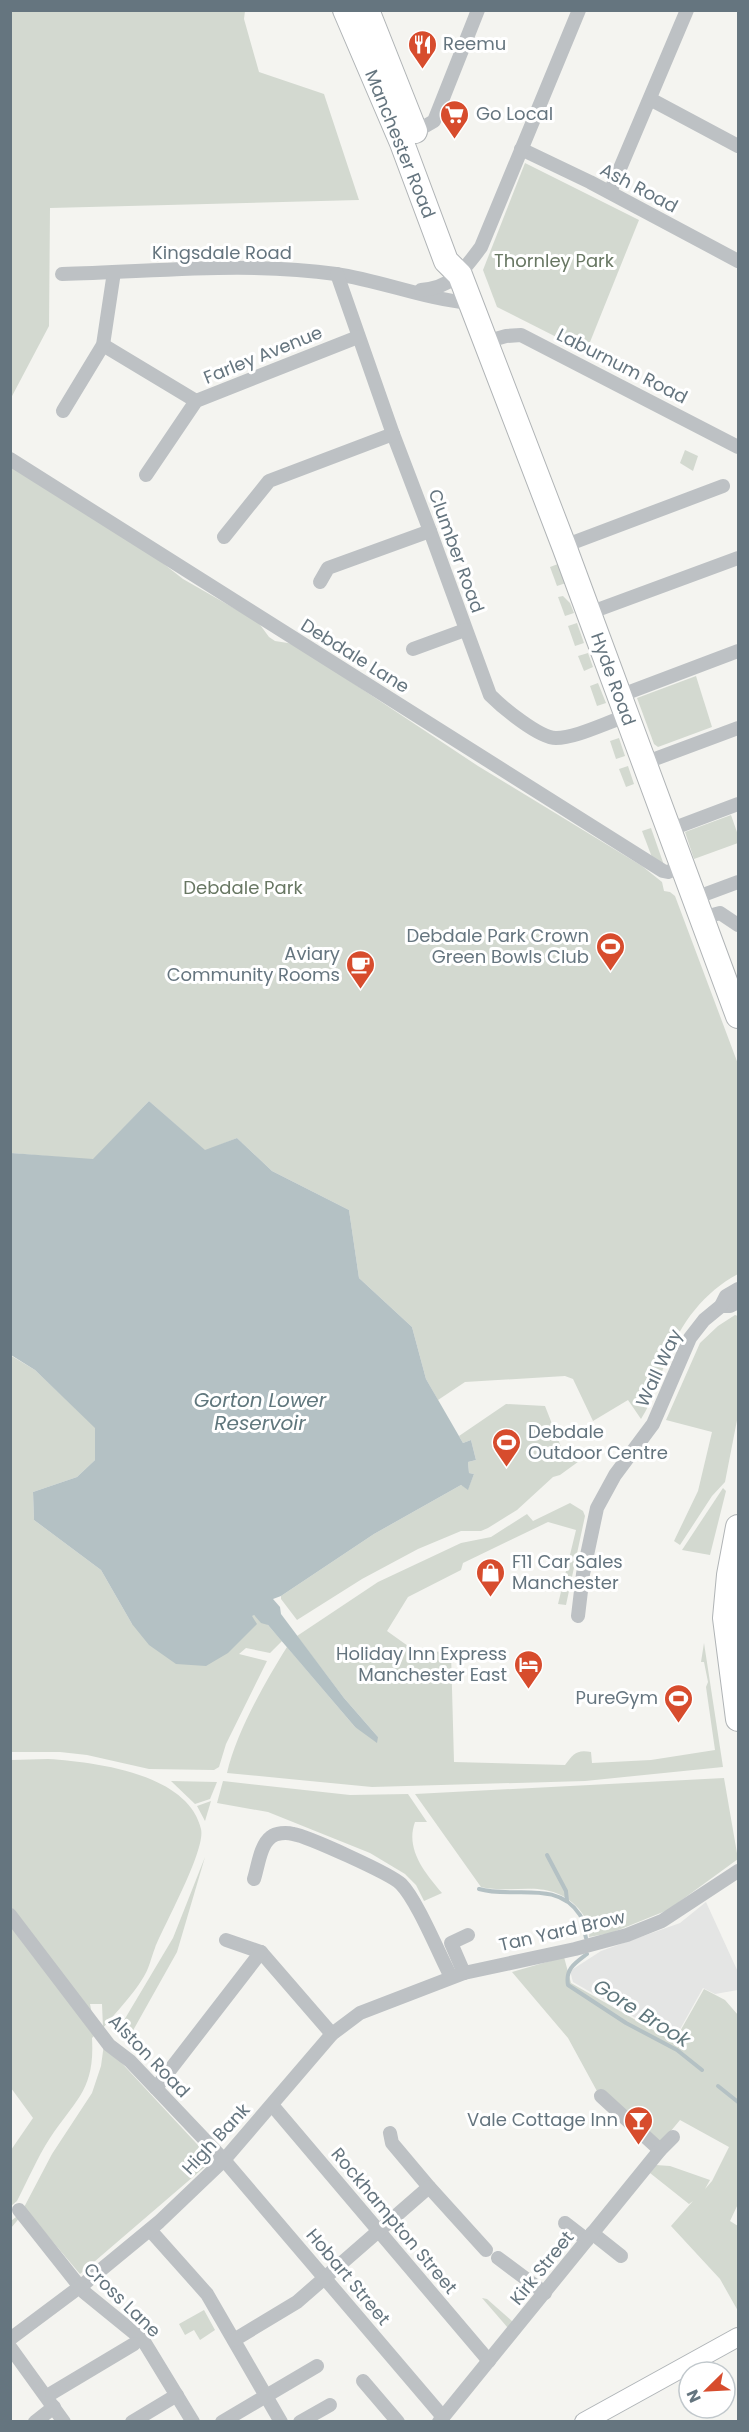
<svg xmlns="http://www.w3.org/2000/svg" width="749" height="2432" viewBox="0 0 749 2432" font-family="Poppins,sans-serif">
<rect width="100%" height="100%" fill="#f4f4f0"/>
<path fill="#e4e5e4" d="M706 1902 738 1972V1990L715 1994 703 1988 674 2040 573 1982 570 1971 601 1951 680 1923Z"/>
<g fill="#d3d9d0">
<path d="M11 10 245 11 244 19 259 72 324 94 359 200 50 208 49 326 11 398Z"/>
<path d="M525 163 639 220 586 352 497 307 483 270Z"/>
<path d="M685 450 698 456 693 471 680 463Z"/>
<path d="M11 463 141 546 183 579 258 622 269 637 275 641 294 644 478 766 642 866 662 882 664 891 670 892 675 896 738 1064V1274C704 1292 681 1323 667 1358 659 1379 653 1400 641 1419L628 1400 593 1421 573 1379 565 1376 465 1382 438 1400 426 1379 412 1327 359 1278 349 1210 272 1171 237 1138 205 1151 149 1101 93 1160 11 1153Z"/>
<path d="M558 564 566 583 557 586 550 567Z"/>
<path d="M563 596 570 603 574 613 565 616 558 597Z"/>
<path d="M577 623 584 643 575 646 568 626Z"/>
<path d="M588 653 593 667 584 671 578 656Z"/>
<path d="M696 676 712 727 658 747 654 744 637 698Z"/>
<path d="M598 683 606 703 597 706 590 686Z"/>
<path d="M619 738 625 756 616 759 610 741Z"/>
<path d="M628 766 634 784 626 787 619 769Z"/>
<path d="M731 815 738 835V843L694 859 685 832Z"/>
<path d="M651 828 665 868 653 860 642 831Z"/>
<path d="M735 1315 738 1316V1415L725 1482 712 1496 680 1545 674 1541 698 1491 712 1432 666 1420 700 1343 718 1326Z"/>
<path d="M10 1355 35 1370 95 1427V1460L77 1477 33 1492 34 1520 101 1570 132 1624 254 1615 267 1624 282 1641 270 1653 246 1648 239 1654 267 1661 226 1744 219 1767 214 1770 149 1769 87 1755 60 1752H11Z"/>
<path d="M506 1404 545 1406 563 1452 576 1447 582 1459 560 1475 553 1477 517 1510 488 1528 481 1531H461L418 1549 362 1579 297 1620 281 1599V1596L374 1534 461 1485 468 1489 474 1474 469 1473 468 1462 476 1460 471 1440 463 1443 459 1436Z"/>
<path d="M723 1488 726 1491 710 1555 682 1550Z"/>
<path d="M570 1503 583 1511 585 1516 566 1605 558 1604 576 1530 548 1522 463 1563 461 1570 408 1597 387 1631 415 1651 451 1652 454 1762 565 1765C573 1754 577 1749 591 1752L592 1763 651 1760 715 1750 706 1687 708 1682 704 1662H701L704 1643 723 1767 585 1781 372 1787 227 1773C236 1733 265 1682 287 1647L355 1727 378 1737 344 1698 297 1636 378 1582 461 1543 491 1537 527 1514 533 1521Z"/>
<path d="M48 1759C94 1762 188 1773 201 1829 206 1850 164 1925 155 1948 151 1958 149 1969 143 1978 132 1996 116 2012 103 2028L102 2004H90L93 2019 11 1909V1760Z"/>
<path d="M724 1778 738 1859 668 1910 611 1933 589 1937C591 1926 585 1916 578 1908 548 1877 516 1895 481 1887L415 1794Z"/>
<path d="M171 1781 217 1782 210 1799 195 1804Z"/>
<path d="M223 1781 350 1795 408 1794 427 1822H415C405 1849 425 1873 442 1893L424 1901 416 1885 405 1874 370 1853 268 1812 217 1803Z"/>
<path d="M211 1801 205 1821 197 1806Z"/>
<path d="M205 1857 177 1952 126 2043 122 2031 123 2022 173 1938Z"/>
<path d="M10 1921 94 2036 92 2038C95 2090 76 2099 50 2138 37 2158 28 2180 17 2201L11 2206V2150L33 2118 11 2088Z"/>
<path d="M564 1957 571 1983 674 2042 704 1989 725 2000 738 2015V2204L730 2221 738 2226V2311L720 2279 671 2226 693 2201 689 2204 650 2173 656 2165 670 2166 710 2180 705 2189 712 2181 729 2147 680 2120 660 2144 598 2093 568 2038 512 1972Z"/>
<path d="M104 2044 209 2157 208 2164 80 2274 26 2210 11 2228V2221L21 2213 52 2154 92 2093 101 2066Z"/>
<path d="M482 2298 487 2299 513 2322 508 2328Z"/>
<path d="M204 2310 215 2330 200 2340 194 2330 185 2335 179 2324Z"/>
</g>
<path fill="#b4c1c4" d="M149 1101 205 1150 237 1138 272 1171 349 1210 359 1278 412 1327 426 1379 463 1443 471 1440 476 1460 468 1462 469 1473 474 1474 468 1490 461 1485 374 1534 281 1596 273 1599 280 1607 281 1614 344 1698 378 1737 377 1743 355 1727 268 1625 261 1623 254 1615 252 1616 257 1624 228 1653 206 1666 176 1664 149 1645 132 1624 101 1570 34 1520 33 1492 77 1477 95 1460V1428L35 1370 11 1355V1153L93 1159Z"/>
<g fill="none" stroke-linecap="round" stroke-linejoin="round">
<g stroke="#b4c1c4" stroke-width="4">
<path d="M547 1855 566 1891 567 1901"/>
<path d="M479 1889C512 1899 557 1879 580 1915 584 1920 584 1931 586 1938"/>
<path d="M587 1954C575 1963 565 1969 568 1985L626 2023 677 2050 702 2070"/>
<path d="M718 2086 738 2102"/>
</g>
<defs>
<path id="secondary" d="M584 2422 738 2337"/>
<g id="highway">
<path d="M345 10 402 143 446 261 460 275 564 546 738 1016"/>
<path d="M367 10 415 131"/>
<path d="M738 1527 729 1575 725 1618 738 1719"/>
</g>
</defs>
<use href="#secondary" stroke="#b0b5b8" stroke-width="20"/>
<use href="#highway" stroke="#b0b4b6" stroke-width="26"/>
<g stroke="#bdc1c4" stroke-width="14">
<path d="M650 99 738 146"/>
<path d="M415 132 434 121 478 10"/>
<path d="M521 149 590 182 738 261"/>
<path d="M610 192 687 10"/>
<path d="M62 274C152 272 247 261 336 274 382 281 425 299 470 303"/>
<path d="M337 274 393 434 430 531 490 695C502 707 539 738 556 738 576 738 607 722 627 716"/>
<path d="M421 290C453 287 463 271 481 247L579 10"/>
<path d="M485 342 506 336 521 335 738 447"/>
<path d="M103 345 196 401"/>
<path d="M63 411 103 345 114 272"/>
<path d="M10 459 663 871 668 872 683 866"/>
<path d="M146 475 196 401 358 337"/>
<path d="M224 537 269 481 393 434"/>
<path d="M564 546 723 486"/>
<path d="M320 582 328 568 430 531"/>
<path d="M589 613 738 558"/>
<path d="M413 649 465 630"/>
<path d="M619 696 738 651"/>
<path d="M644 763 738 728"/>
<path d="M669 830 738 804"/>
<path d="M695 898 738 882"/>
<path d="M702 918 720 913 738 925"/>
<path d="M721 1306H730L738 1302"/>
<path d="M578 1616 583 1574 597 1508 615 1475 653 1424 690 1338 704 1320 721 1306 726 1296 738 1289"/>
<path d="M254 1879C258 1867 260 1845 271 1837 276 1833 286 1832 293 1834 307 1836 391 1874 401 1884 417 1900 439 1954 451 1977"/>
<path d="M10 1915 109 2045 130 2061 224 2160 443 2417"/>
<path d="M226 1940 261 1952 332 2034"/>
<path d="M464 1973 451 1943 468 1935"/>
<path d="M156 2088 261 1952"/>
<path d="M601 2096 660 2150"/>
<path d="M272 2105 489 2361"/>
<path d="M390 2133 392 2143 429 2187 486 2250"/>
<path d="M19 2210 84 2292 143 2340 193 2422"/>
<path d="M565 2223 587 2240"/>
<path d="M150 2230 207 2294 281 2422"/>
<path d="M592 2233 621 2256"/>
<path d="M498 2258 545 2293"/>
<path d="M10 2339 85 2283 159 2222 224 2160 332 2034 360 2013 464 1973 575 1949 627 1935 662 1921 738 1871"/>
<path d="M234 2340 297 2302 429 2187"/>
<path d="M10 2347 64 2422"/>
<path d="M363 2381 398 2422"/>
<path d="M52 2393 134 2344"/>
<path d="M35 2422 54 2407"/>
<path d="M132 2422 177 2395"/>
<path d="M222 2422 317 2366"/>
<path d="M300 2422 330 2405"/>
<path d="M439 2422 660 2150 673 2137"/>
</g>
<use href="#secondary" stroke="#fff" stroke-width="18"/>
<use href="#highway" stroke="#fff" stroke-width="24"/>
</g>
<defs>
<symbol id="restaurant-pin" viewBox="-11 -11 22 30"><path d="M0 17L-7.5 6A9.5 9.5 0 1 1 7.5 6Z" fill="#d74c2d" stroke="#fff"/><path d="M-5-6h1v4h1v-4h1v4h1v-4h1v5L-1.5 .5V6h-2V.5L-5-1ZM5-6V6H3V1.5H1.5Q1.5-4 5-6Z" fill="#fff"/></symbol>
<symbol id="supermarket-pin" viewBox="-11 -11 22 30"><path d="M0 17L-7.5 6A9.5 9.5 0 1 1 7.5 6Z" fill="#d74c2d" stroke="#fff"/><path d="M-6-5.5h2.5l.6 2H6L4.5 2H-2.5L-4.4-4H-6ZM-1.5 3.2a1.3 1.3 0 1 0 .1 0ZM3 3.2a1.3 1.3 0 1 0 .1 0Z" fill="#fff"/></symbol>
<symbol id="stadium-pin" viewBox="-11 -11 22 30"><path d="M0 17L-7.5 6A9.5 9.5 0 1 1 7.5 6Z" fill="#d74c2d" stroke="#fff"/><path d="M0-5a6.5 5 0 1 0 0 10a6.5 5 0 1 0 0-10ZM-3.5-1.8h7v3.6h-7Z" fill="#fff"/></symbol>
<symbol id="cafe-pin" viewBox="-11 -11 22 30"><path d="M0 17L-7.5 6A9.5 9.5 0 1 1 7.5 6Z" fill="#d74c2d" stroke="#fff"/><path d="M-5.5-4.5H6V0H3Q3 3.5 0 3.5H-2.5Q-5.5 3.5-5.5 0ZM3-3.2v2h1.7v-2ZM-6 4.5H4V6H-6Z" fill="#fff"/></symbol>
<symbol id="shop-pin" viewBox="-11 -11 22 30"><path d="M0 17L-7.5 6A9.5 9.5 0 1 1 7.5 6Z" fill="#d74c2d" stroke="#fff"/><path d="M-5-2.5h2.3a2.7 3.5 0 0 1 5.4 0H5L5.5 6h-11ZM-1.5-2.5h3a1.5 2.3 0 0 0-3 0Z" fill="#fff"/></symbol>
<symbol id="hotel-pin" viewBox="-11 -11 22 30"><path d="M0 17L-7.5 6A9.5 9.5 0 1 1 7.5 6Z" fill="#d74c2d" stroke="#fff"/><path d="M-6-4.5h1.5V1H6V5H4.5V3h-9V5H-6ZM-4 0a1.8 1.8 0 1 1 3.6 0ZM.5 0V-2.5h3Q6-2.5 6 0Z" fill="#fff"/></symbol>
<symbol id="bar-pin" viewBox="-11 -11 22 30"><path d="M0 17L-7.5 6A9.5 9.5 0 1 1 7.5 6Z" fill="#d74c2d" stroke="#fff"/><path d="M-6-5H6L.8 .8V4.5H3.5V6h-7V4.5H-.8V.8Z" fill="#fff"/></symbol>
</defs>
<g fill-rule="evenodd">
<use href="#restaurant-pin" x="406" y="28" width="33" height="45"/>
<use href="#supermarket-pin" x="438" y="98" width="33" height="45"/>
<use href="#stadium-pin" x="594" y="930" width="33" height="45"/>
<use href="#cafe-pin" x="344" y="948" width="33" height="45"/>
<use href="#stadium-pin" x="490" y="1426" width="33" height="45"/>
<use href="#shop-pin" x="474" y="1556" width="33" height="45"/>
<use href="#hotel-pin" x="512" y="1648" width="33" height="45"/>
<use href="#stadium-pin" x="662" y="1682" width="33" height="45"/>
<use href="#bar-pin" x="622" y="2104" width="33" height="45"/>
</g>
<g text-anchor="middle" stroke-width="6" stroke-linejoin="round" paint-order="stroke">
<g font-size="18" fill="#65757f" stroke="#fff" text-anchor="end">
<text x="443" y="50" text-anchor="start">Reemu</text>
<text x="476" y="120" text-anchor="start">Go Local</text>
<text x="589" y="942">Debdale Park Crown<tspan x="589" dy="21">Green Bowls Club</tspan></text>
<text x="340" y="960">Aviary<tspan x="340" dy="21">Community Rooms</tspan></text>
<text x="528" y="1438" text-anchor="start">Debdale<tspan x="528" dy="21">Outdoor Centre</tspan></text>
<text x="512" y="1568" text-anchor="start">F11 Car Sales<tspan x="512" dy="21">Manchester</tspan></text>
<text x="507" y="1660">Holiday Inn Express<tspan x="507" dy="21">Manchester East</tspan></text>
<text x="658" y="1704">PureGym</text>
<text x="618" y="2126">Vale Cottage Inn</text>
</g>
<g font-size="18" fill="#65757f" stroke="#fff">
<text transform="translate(400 144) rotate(68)" y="6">Manchester Road</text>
<text transform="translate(639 188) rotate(28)" y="6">Ash Road</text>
<text x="222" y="259">Kingsdale Road</text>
<text transform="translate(263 355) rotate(-22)" y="6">Farley Avenue</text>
<text transform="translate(622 366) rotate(27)" y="6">Laburnum Road</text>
<text transform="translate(456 551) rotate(70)" y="6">Clumber Road</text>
<text transform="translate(355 656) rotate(32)" y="6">Debdale Lane</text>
<text transform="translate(613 679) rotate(70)" y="6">Hyde Road</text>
<text transform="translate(659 1368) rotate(-65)" y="6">Wall Way</text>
<text transform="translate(562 1931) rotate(-13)" y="6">Tan Yard Brow</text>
<text transform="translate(149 2056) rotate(46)" y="6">Alston Road</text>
<text transform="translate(216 2139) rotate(-47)" y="6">High Bank</text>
<text transform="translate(394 2221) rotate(50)" y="6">Rockhampton Street</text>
<text transform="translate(542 2268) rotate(-51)" y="6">Kirk Street</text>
<text transform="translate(348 2277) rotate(50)" y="6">Hobart Street</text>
<text transform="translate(122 2300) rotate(44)" y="6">Cross Lane</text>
</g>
<g font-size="18" fill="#687763" stroke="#fff">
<text x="554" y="267">Thornley Park</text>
<text x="243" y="894">Debdale Park</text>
</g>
<g font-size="20" font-style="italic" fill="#60777d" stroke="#fff">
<text x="260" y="1407">Gorton Lower<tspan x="260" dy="23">Reservoir</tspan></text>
<text transform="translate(642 2013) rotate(32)" y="7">Gore Brook</text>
</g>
</g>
<rect width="749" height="2432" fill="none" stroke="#65757f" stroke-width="24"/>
<g transform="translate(707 2390) rotate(246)"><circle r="28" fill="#ffffff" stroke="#c1c8cc" stroke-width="1.5"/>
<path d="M0-4.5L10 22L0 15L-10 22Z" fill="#d74c2d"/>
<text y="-9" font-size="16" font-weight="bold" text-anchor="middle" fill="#65757f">N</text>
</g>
</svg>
